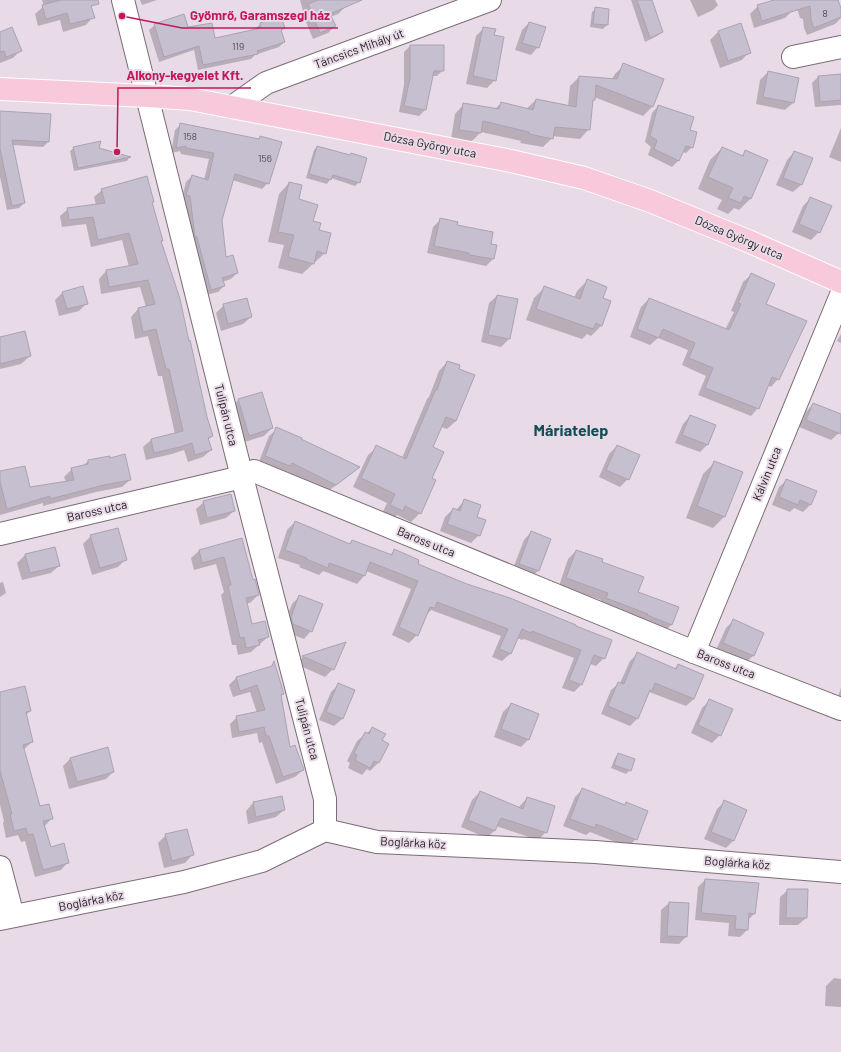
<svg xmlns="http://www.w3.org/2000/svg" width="841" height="1052" viewBox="0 0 841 1052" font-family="Barlow,sans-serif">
<rect width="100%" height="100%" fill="#e8dae6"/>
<g fill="#0003">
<path d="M42 0H89L93 17 86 25 63 32 60 20 38 26 35 14 44 6Z"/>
<path d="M140 0H157L142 5Z"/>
<path d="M300 0H342L345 7 338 14 330 17 335 26 328 33 313 39 302 12 303 11Z"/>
<path d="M631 0H651L662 32 657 36 645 42Z"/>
<path d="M690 0H715L718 5 713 10 698 17Z"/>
<path d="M777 0H789L792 11 785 18 754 28 750 14 758 6Z"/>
<path d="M801 0H837L841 11V18L835 24 807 35 804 28 803 19 800 18 796 5Z"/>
<path d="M595 9 608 10 607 25 603 29 590 27 592 12Z"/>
<path d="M280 17 284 28 280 31 284 42 279 47 255 55 251 59 198 70 194 50 159 62 149 30 155 25 188 28 214 39 255 29 260 24Z"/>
<path d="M529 23 538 47 531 55 515 50 522 30Z"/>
<path d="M740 24 749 52 742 60 720 68 710 40 718 32Z"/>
<path d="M484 28 493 36 495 80 487 88 466 84 476 36Z"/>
<path d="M0 33 21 50 13 58 0 63Z"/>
<path d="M410 46 443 70 437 76H431L425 110 419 116 399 112 404 85V52Z"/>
<path d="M624 65 663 80 652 107 643 116 594 97V100L592 102 589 129 580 139 552 136V138L543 147 520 143 521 141 481 132 471 142 451 139 455 114 464 104 495 109 501 103 526 109 536 100 568 106 570 86 579 77 612 79 615 74Z"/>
<path d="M768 72 793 103 785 110 756 104 760 80Z"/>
<path d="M841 75V105L815 107 812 83 818 77Z"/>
<path d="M658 106 688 131 692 147 686 153 682 152 678 161 672 167 648 155 651 147 645 142 652 113Z"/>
<path d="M0 112 50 115 48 142 43 147 12 145 24 203 19 208 7 210 0 177Z"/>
<path d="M181 124 257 140 260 137 268 183 262 189 232 180 221 219 225 258 237 273 231 279 222 282 224 286 218 292 206 295 189 242 185 202 181 201 186 182 192 176 204 180 209 159 181 154 180 151 171 153 175 130Z"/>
<path d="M841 128V162L829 157Z"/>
<path d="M317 147 359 182 355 186 331 178 327 184 306 178 314 150Z"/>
<path d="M74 148 98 149 129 158 127 161 74 171 70 151Z"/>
<path d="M722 148 741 156 746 152 751 198 739 210 734 208 728 214 717 209 722 200 698 189 710 160Z"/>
<path d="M794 152 801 185 793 192 776 185 787 160Z"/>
<path d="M289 183 298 200 318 230 325 253 302 274 278 268 284 245 268 242 279 194Z"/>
<path d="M102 190 153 202 152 203 162 241 160 242 212 436 208 440 211 450 203 457 188 462 184 450 172 454 146 460 143 447 151 440 175 434 162 376H158L148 336 135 339 131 317 138 309 146 307 140 287 101 294 99 279 106 271 129 267 122 240 91 247 86 224 62 227 60 216 68 209 96 205 94 197Z"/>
<path d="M811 198 819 232 811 240 792 232 803 206Z"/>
<path d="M441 219 489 244 496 246 493 259 486 266 427 253 433 227Z"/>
<path d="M751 275 765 305 778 379 771 387 767 385 758 408 751 416 698 395 706 376 682 365 688 350 658 338 650 345 630 337 641 307 649 299 725 330 734 312 731 311 743 282Z"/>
<path d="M587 281 602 299V325L591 336 587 334 582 339 526 320 534 298 545 287 574 298 577 291Z"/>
<path d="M63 292 86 304 79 311 59 316 55 300Z"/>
<path d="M497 296 517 300 509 339 501 347 481 342 489 303Z"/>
<path d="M224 305 251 317 243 324 221 331 216 313Z"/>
<path d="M841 334V343L837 341Z"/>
<path d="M0 338 30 356 21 364 0 369Z"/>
<path d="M447 362 456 421 447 429 441 427 432 447 431 479 420 513 411 522 397 515 393 519 382 514 387 503 353 487 368 455 377 447 402 458 427 399 429 397 439 371Z"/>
<path d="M238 400 272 428 264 436 241 443 231 408Z"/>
<path d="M813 404 841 415V427L839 433 831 440 799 427 806 412Z"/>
<path d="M690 416 708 444 700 452 675 443 683 424Z"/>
<path d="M277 429 300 440 359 467 351 474 327 492 285 471 282 474 258 464 269 436Z"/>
<path d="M617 446 628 479 620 487 599 477 609 454Z"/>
<path d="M109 459 130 480 122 487 96 492 43 506V503L0 515V472L29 488 66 482 64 477 72 469 83 466 88 461Z"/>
<path d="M715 462 742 473 724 517 713 528 686 518 703 474Z"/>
<path d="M787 480 811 504 803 512 794 508 790 512 772 505 779 487Z"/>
<path d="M465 500 476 517 479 535 471 543 440 531 445 517 453 509 456 510Z"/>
<path d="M204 502 234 511 226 518 200 525 196 509Z"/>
<path d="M295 522 348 545 352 541 390 555 394 551 416 564 604 658 596 666 590 664 581 685 574 692 562 688 574 658 524 639 522 640 517 638 510 654 502 661 492 657 501 636 431 610 426 616 417 635 409 643 392 635 411 589 366 571 364 576 357 584 323 571 319 575 299 567 300 565 278 558 287 530Z"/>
<path d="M531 532 538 571 530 578 512 571 524 540Z"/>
<path d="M91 536 126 559 118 567 92 575 83 544Z"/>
<path d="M241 539 252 581 258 595 250 603H246L252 626 268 637 251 652 238 655 236 645H232L221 595 224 592 216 564 194 570 191 558 199 551Z"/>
<path d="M55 548 59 566 51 573 22 580 17 563 25 555Z"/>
<path d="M576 551 601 562 637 592 672 624 664 632 599 606 601 600 559 586 568 559Z"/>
<path d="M3 582 6 593 0 597V583Z"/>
<path d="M300 596 311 631 304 639 285 632 284 625 292 604Z"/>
<path d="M733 621 763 634 753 656 745 663 716 650 726 628Z"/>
<path d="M344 644 333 669 325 677 296 664 303 657Z"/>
<path d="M637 654 674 669 678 665 694 699 686 706 649 692 638 718 630 726 601 714 611 690 619 683H620L630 661Z"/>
<path d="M274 663 283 694 280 697 290 748 303 770 295 777 276 784 262 742 259 743 257 733 232 738 230 724 237 717 257 713 250 692 233 697 229 685 236 678 268 669Z"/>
<path d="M339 684 342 719 334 726 319 720 331 692Z"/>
<path d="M841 688V704L836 702Z"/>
<path d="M0 693 30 711 26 715 32 742 23 750 39 807 52 818 44 827 50 848 68 862 61 870 35 877 25 841 21 842 18 835 6 838 3 823 4 821 0 805Z"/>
<path d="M710 700 720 735 712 743 691 733 702 708Z"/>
<path d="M511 704 529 739 521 747 494 737 503 712Z"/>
<path d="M373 728 381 741 388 744 378 763 370 771 367 769 362 775 348 768 350 763 347 761 357 741Z"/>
<path d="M618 754 630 770 626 774 611 768 615 758Z"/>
<path d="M71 758 113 772 106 779 69 789 63 766Z"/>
<path d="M583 789 624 805 626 803 636 839 628 847 590 832 586 835 563 826 575 797Z"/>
<path d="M480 792 518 808 527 798 546 832 538 840 496 826 495 830 487 838 461 827 472 800Z"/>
<path d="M724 802 733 841 726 848 704 839 717 809Z"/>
<path d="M253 803 284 810 276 817 248 824 246 811Z"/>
<path d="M166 835 192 855 185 863 164 868 158 843Z"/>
<path d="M705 880 754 914 748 920 747 930 740 937 728 936 729 923 695 920 698 887Z"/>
<path d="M788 890 806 918 798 925H779L780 897Z"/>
<path d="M669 903H688L686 937 679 944 660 943 661 910Z"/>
<path d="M834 978 841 979V1007L825 1006 826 986Z"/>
</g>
<g fill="#c6bfcf" stroke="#aaa3b2">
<path d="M61 0H98L99 4 91 6 95 18 70 24 67 13 46 19 42 5Z"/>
<path d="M318 0H362L330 14 336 26 320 33 308 4Z"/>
<path d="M637 0H652L663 32 650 38Z"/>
<path d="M774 0H838L841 8V17L814 28 811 20 810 6 762 21 757 5Z"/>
<path d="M595 7 609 9 608 25 593 24Z"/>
<path d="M184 14 188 27 212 23 215 38 261 28 260 23 281 16 285 28 281 30 285 42 257 51 258 54 203 65 199 46 164 57 154 24Z"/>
<path d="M529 22 546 27 539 48 522 43Z"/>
<path d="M741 23 751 53 728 61 718 31Z"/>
<path d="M12 27 22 51 6 57 4 51 0 52V32Z"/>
<path d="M483 27 496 29 494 35 504 37 496 81 473 76Z"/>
<path d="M410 45H444V71H434L426 110 404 106 410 78Z"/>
<path d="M623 63 664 79 653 107 596 85 595 100H593L590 130 555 127 553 139 529 134V132L483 121 481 133 459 130 463 103 499 109 501 102 533 110 536 99 576 107 579 76 617 79Z"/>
<path d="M768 71 799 78 794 103 763 97Z"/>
<path d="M841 74V100L820 102 818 76Z"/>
<path d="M658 105 694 117 690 130 697 132 693 148 686 146 679 161 654 149 657 140 650 136Z"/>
<path d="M0 111 51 114 49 142 12 140 25 203 12 206 0 149Z"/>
<path d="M180 123 259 139 260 136 282 142 269 184 235 174 222 220 226 257 233 255 238 273 222 278 225 286 211 290 197 237H195L190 196 186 195 192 175 208 180 214 153 186 148V146L176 148Z"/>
<path d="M101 141 99 148 131 157 78 168 73 147Z"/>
<path d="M317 146 350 155 351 153 367 158 360 183 333 175 331 180 309 174Z"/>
<path d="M722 147 743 156 745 150 768 160 751 199 744 196 741 203 728 198 733 188 708 177Z"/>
<path d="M794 151 813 158 802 185 783 178Z"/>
<path d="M147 176 154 202H152L163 241H161L180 299 189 341 190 340 207 417 213 436 208 438 212 450 195 455 192 443 180 447 154 453 151 439 183 431 169 369H166L156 329 143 332 138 308 155 304 148 280 109 287 106 270 138 264 129 233 98 240 93 217 69 220 67 208 105 203 101 189Z"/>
<path d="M289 182 302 185 299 199 318 205 313 221 321 223 319 230 331 233 326 254 317 251 314 264 288 257 294 235 278 232Z"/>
<path d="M810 197 832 206 820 233 799 224Z"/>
<path d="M440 218 458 222 457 225 493 232 491 244 497 245 494 259 469 255V253L434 246Z"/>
<path d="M751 273 775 284 766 304 807 321 779 380 772 377 759 409 705 388 713 368 689 358 695 343 663 329 659 338 637 329 649 298 729 330 741 304 738 303Z"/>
<path d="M587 279 607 287 603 298 611 301 602 326 596 323 593 329 536 309 544 286 580 299Z"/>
<path d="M83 286 88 304 67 309 62 292Z"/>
<path d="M497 295 518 299 510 339 488 335Z"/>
<path d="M247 298 252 317 228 324 223 304Z"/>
<path d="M25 331 31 356 0 364V337Z"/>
<path d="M447 361 460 365 459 369 475 375 456 421 446 417 433 447 444 452 432 478 436 480 421 514 405 506 403 511 390 505 395 494 361 478 376 445 406 459 436 389 437 390Z"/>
<path d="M262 392 273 428 249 436 238 399Z"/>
<path d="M813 403 841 414V434L806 420Z"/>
<path d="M690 415 716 425 708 445 682 435Z"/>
<path d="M276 427 302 438 301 439 360 467 336 485 292 463 290 466 265 456Z"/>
<path d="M617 445 640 455 629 480 606 470Z"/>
<path d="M125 454 131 480 104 485 50 499V496L7 509 0 482V471L25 466 30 487 74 480 71 468 88 464V460L110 456V458Z"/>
<path d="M714 461 743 472 725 517 697 506Z"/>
<path d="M786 479 817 491 811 505 800 500 798 505 779 497Z"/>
<path d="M231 494 235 511 207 518 203 501Z"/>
<path d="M464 499 481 505 477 517 486 520 480 536 447 524 453 508 460 511Z"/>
<path d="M295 521 350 544 352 540 392 555 394 549 419 560 418 564 467 584 510 598 576 625V626L612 640 605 659 594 655 582 685 569 680 581 650 532 631 531 633 522 629 511 654 499 649 508 629 437 602 435 608 430 607 418 636 399 627 418 581 370 562 365 576 329 563 328 568 306 559 307 558 285 550Z"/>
<path d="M118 528 127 560 100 568 90 535Z"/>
<path d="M531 531 551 539 539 571 519 564Z"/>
<path d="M242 538 253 580 255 579 259 595 246 598 252 624 265 621 269 637 258 640 260 645 246 648 244 637 240 638 228 586 231 585 224 557 202 563 199 550Z"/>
<path d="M55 547 60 566 30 573 25 554Z"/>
<path d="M576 550 603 559 602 562 644 577 638 592 679 607 672 625 647 615 648 614 606 598 608 593 566 578Z"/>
<path d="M299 595 323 604 312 632 293 624 291 617Z"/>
<path d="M733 619 764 633 754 656 723 643Z"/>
<path d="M346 642 334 670 302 656Z"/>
<path d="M637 652 676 669 678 664 704 675 694 699 655 683 652 691 650 690 638 719 608 706 618 682 624 684Z"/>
<path d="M274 661 284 694 281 695 290 747 295 745 304 770 283 777 269 736H266L264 727 239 732 236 716 265 710 257 685 240 691 236 677 272 666Z"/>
<path d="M338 683 355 690 343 719 326 712Z"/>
<path d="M25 686 31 711 26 712 33 742 23 745 40 806 49 804 53 819 43 821 51 847 64 843 69 863 43 870 33 834 28 835 26 828 14 831 10 814H12L0 771V692Z"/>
<path d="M709 699 733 709 721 736 698 725Z"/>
<path d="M511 703 539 714 529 740 501 729Z"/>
<path d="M372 727 386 734 382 740 389 744 379 763 374 761 370 768 355 760 357 755 354 753 365 732 369 734Z"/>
<path d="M108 747 114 772 77 782 70 758Z"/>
<path d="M618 753 635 759 631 771 614 765Z"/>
<path d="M582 788 625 805 626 802 648 811 637 840 596 824 595 828 570 819Z"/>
<path d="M480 791 523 809 527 797 555 806 547 833 501 818 495 831 468 820Z"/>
<path d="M282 796 285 810 256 817 253 802Z"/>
<path d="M724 800 747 810 734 841 711 832Z"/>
<path d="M187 829 194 855 172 861 165 834Z"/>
<path d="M705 879 759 883 755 914 749 913 748 930 735 929 736 916 701 913Z"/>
<path d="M787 889H808L807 918H786Z"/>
<path d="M669 902 689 903 687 937 667 936Z"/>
</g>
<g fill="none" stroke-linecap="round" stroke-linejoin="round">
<defs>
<g id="minor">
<path d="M123 0 242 477 325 799V830"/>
<path d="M793 57 841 47"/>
<path d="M232 107 266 83 490 0"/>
<path d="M0 534 242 477 254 471 694 652 841 709"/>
<path d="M694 652 841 295"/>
<path d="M0 867 13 916"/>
<path d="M0 919 184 882 262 861 325 830 377 842 595 852 841 872"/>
</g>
<path id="major" d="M0 89 147 96 190 99 511 161 584 178 650 201 748 241 841 282"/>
</defs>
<use href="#minor" stroke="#7a6d77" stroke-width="24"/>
<use href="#major" stroke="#fff" stroke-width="24"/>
<use href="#minor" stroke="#fff" stroke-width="22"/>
<use href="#major" stroke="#f8c9da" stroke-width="22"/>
</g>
<g text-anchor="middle" stroke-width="4" stroke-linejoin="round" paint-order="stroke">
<g font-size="10" fill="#4f4850">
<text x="825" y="17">8</text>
<text x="238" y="50">119</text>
<text x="190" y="140">158</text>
<text x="265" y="162">156</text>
</g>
<g font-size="12" fill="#272126" stroke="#e8dae6">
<text transform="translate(359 49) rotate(-20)" y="4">Táncsics Mihály út</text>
<text transform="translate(430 145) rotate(11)" y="4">Dózsa György utca</text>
<text transform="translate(739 238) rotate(23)" y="4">Dózsa György utca</text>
<text transform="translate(226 415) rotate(76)" y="4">Tulipán utca</text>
<text transform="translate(767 474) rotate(-68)" y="4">Kálvin utca</text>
<text transform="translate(97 511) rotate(-13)" y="4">Baross utca</text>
<text transform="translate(426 542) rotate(22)" y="4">Baross utca</text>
<text transform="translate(726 664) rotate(21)" y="4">Baross utca</text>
<text transform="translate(307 729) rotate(75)" y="4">Tulipán utca</text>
<text transform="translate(413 843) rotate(3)" y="4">Boglárka köz</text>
<text transform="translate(737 863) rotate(4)" y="4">Boglárka köz</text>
<text transform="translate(91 901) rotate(-11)" y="4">Boglárka köz</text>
</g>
<g font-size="16" font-weight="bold" fill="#124f55" stroke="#e8dae6">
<text x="571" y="436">Máriatelep</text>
</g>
</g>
<path fill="none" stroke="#c2185b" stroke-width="1.5" d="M122 16L182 28H338M117 152L118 88H251"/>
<g fill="#c2185b" stroke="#e8dae6" stroke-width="1.5">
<circle cx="122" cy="16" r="4"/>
<circle cx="117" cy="152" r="4"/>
</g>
<g font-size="13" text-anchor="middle" font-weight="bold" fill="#c2185b" stroke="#e8dae6" stroke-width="4" stroke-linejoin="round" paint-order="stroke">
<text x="260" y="20">Gyömrő, Garamszegi ház</text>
<text x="185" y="80">Alkony-kegyelet Kft.</text>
</g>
</svg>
